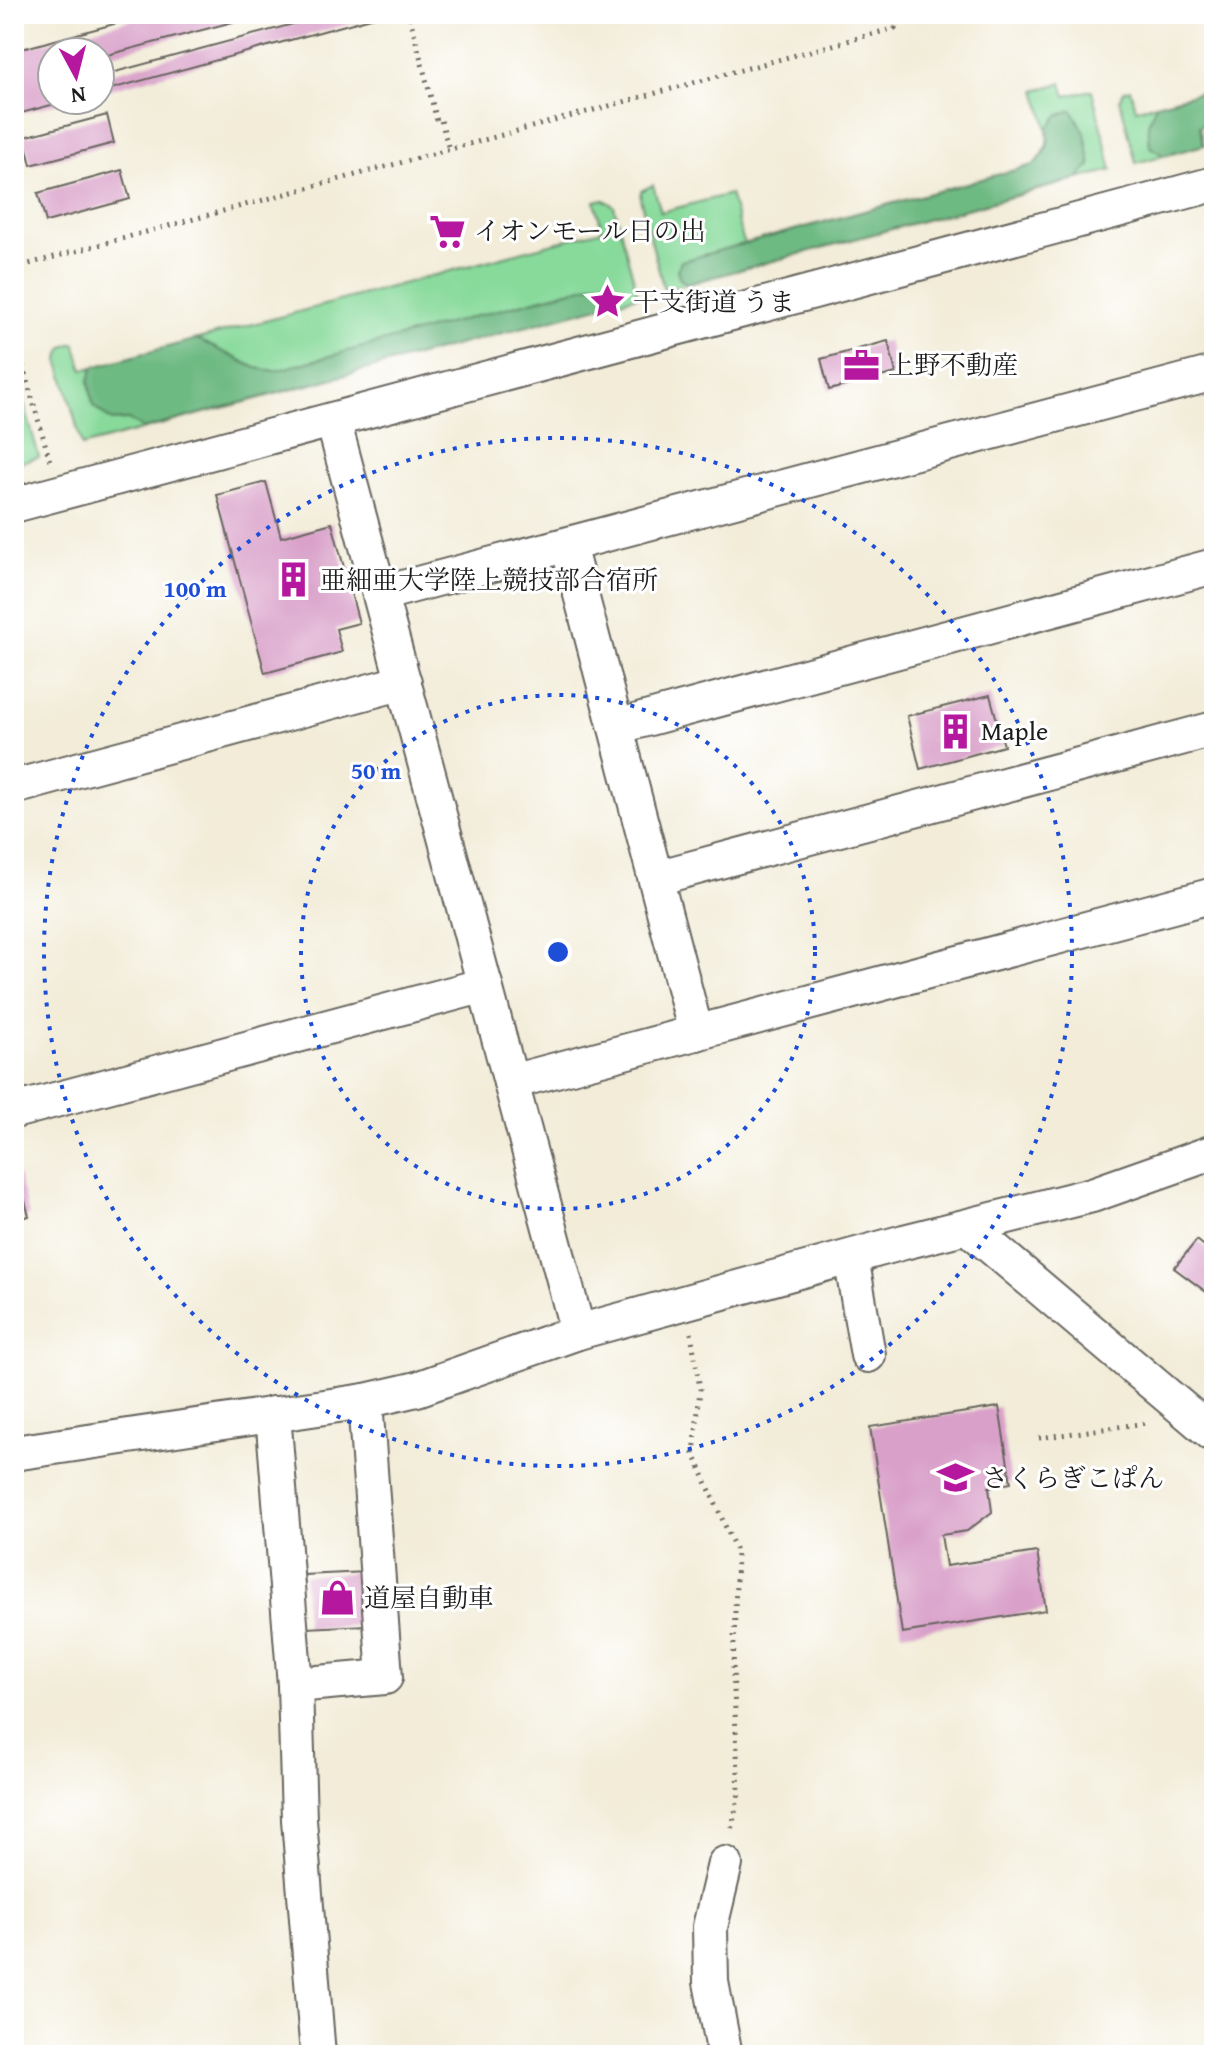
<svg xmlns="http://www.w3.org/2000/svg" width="1228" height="2069" viewBox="0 0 1228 2069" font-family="'Gentium Book Plus','Noto Serif JP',serif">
<rect width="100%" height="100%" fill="#fff"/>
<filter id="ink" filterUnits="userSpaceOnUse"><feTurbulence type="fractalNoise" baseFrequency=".0125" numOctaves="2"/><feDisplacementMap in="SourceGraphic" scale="16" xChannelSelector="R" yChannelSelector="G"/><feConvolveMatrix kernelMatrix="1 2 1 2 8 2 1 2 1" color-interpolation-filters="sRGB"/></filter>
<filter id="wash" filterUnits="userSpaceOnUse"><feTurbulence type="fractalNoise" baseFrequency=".006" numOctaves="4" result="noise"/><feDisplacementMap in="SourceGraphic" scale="32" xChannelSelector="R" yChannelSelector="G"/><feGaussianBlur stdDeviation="1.8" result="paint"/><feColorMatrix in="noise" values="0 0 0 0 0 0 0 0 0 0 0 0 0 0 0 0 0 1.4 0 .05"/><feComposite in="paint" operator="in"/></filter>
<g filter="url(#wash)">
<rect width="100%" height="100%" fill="#f2ecd8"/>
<g fill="#88da9b" stroke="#527b5c" stroke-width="2">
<path d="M1062 83 1066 96 1092 90 1112 170 664 290 640 198 641 191 653 185 661 212 730 194 744 244 1033 166C1059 143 1044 120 1036 90Z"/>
<path d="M1130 89 1136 109 1214 89V122L1199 126 1204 145 1136 163 1120 100 1124 91Z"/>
<path d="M603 199 614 206 638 296 82 446 59 360C60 348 64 346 75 343L83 370 602 230 595 201Z"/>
<path d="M20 389 39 457 14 464V391Z"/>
</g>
<g fill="#6eba83" stroke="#456b50" stroke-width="2">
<path d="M1201 92 1214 95V122L1199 126 1204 145 1164 156 1150 147 1148 124 1156 104Z"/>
<path d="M1072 110 1085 133 1091 166 1077 179 688 284 680 279 677 270 681 261 1033 165C1046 154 1051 147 1047 130L1058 115Z"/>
<path d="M608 280 615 285 619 293 614 303 144 429 128 420 112 421 93 406 89 381 93 367 197 339 256 368 275 371Z"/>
</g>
<g id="blocks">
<g fill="#d9a0c9">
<path d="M151 14 259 15 100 57V52H52V100L66 101 14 115V51Z"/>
<path d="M330 14 382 15 100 92V76Z"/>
<path d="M107 115 114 143 31 165 24 137Z"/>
<path d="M122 170 130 199 46 222 38 193Z"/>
<path d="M888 341 896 373 829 390 821 359Z"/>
<path d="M266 482 281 537 332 523 359 623 336 629 342 652 265 673 217 495Z"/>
<path d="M990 695 1004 746 920 769 907 716Z"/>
<path d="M14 1160 29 1216 14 1220Z"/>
<path d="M1197 1240 1214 1254 1213 1297 1174 1268Z"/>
<path d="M999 1407 1011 1483 989 1487 992 1512 967 1531 941 1535 946 1566 1037 1552 1046 1610 902 1633 870 1427Z"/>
<path d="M366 1572 368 1625 306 1628 304 1575Z"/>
</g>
</g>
</g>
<g filter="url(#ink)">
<use href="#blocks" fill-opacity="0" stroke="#67655e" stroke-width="2"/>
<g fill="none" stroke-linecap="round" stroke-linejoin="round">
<defs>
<g id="minor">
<path d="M333 420 578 1332"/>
<path d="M14 505 1214 184"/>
<path d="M568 545 696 1033"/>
<path d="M380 594 1214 373"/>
<path d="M616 727 1214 566"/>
<path d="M14 787 404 682"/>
<path d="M656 878 1214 729"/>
<path d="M511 1082 1214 895"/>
<path d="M14 1111 485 985"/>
<path d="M968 1227 1214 1435"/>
<path d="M851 1257 868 1355"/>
<path d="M273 1414 295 1685 299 1820 318 2055"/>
<path d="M14 1453 365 1401 417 1389 578 1332 904 1242 1092 1195 1214 1152"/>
<path d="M295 1685 385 1677 365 1401"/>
<path d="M725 1864 710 1927 711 1982 725 2055"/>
</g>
</defs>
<use href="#minor" stroke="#67655e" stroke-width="38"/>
<g stroke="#67655e" stroke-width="5" stroke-dasharray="2 6" stroke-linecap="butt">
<path d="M426 14 410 18 437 121 441 120 449 150"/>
<path d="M1212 151 1207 130 1214 128"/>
<path d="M14 268 895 28 891 14"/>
<path d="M14 335 50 461"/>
<path d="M691 1333 700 1389 694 1454 737 1553 733 1670 739 1793 731 1832"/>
<path d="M1039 1438 1146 1423"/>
</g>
<use href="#minor" stroke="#fff" stroke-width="34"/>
</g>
</g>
<g fill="none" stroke="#1d4ed8" stroke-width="4" stroke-dasharray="4 8">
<circle cx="558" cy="952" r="257"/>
<circle cx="558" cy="952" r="514"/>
</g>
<defs>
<symbol id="supermarket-bare" viewBox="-9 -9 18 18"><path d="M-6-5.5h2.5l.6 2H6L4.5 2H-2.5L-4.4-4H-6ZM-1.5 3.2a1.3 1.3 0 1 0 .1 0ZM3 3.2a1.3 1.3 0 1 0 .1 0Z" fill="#b5179e" stroke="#fff" stroke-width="2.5" paint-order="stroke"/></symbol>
<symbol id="sight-bare" viewBox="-9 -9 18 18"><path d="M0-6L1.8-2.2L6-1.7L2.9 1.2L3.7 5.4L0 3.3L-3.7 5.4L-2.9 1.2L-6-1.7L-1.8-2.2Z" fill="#b5179e" stroke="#fff" stroke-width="2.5" paint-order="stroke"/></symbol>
<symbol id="office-bare" viewBox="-9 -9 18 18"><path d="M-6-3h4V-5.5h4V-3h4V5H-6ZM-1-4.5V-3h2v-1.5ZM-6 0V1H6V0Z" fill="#b5179e" stroke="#fff" stroke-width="2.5" paint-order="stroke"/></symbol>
<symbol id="building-bare" viewBox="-9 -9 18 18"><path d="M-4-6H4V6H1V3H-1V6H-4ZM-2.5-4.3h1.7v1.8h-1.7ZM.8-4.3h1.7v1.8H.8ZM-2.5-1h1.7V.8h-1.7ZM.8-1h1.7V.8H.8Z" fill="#b5179e" stroke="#fff" stroke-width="2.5" paint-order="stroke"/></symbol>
<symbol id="school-bare" viewBox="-9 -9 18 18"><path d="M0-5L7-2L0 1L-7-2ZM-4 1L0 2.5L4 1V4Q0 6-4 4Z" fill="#b5179e" stroke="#fff" stroke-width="2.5" paint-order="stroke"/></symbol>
<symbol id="shop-bare" viewBox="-9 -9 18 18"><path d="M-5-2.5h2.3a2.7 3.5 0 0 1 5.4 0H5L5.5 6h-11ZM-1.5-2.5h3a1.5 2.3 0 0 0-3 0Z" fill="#b5179e" stroke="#fff" stroke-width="2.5" paint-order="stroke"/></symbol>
</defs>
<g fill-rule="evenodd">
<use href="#supermarket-bare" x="422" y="206" width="51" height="51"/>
<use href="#sight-bare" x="582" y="276" width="51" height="51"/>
<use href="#office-bare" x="836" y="340" width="51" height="51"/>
<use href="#building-bare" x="268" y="554" width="51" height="51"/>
<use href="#building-bare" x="930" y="706" width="51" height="51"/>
<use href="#school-bare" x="930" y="1452" width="51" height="51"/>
<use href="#shop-bare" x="312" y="1572" width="51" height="51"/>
</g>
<g text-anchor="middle" stroke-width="6" stroke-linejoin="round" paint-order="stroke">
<g font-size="26" fill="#1c1c1c" stroke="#fff" text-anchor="start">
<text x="474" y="240">イオンモール日の出</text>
<text x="633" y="311">干支街道 うま</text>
<text x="888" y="374">上野不動産</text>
<text x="320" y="589">亜細亜大学陸上競技部合宿所</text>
<text x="981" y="740">Maple</text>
<text x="982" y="1487">さくらぎこぱん</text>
<text x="364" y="1607">道屋自動車</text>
</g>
</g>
<circle cx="558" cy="952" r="12" fill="#1d4ed8" stroke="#fff" stroke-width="4"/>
<g font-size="24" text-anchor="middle" font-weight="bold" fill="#1d4ed8" stroke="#fff" stroke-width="6" stroke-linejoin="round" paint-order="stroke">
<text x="195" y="597">100 m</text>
<text x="376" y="779">50 m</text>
</g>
<rect width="1228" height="2069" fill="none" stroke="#fff" stroke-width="48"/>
<g transform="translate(76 76) rotate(173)"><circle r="38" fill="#ffffff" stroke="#a4a4a4" stroke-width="2"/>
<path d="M0-6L14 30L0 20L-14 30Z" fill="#b5179e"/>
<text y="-12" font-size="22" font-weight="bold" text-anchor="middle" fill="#1c1c1c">N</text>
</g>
</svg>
